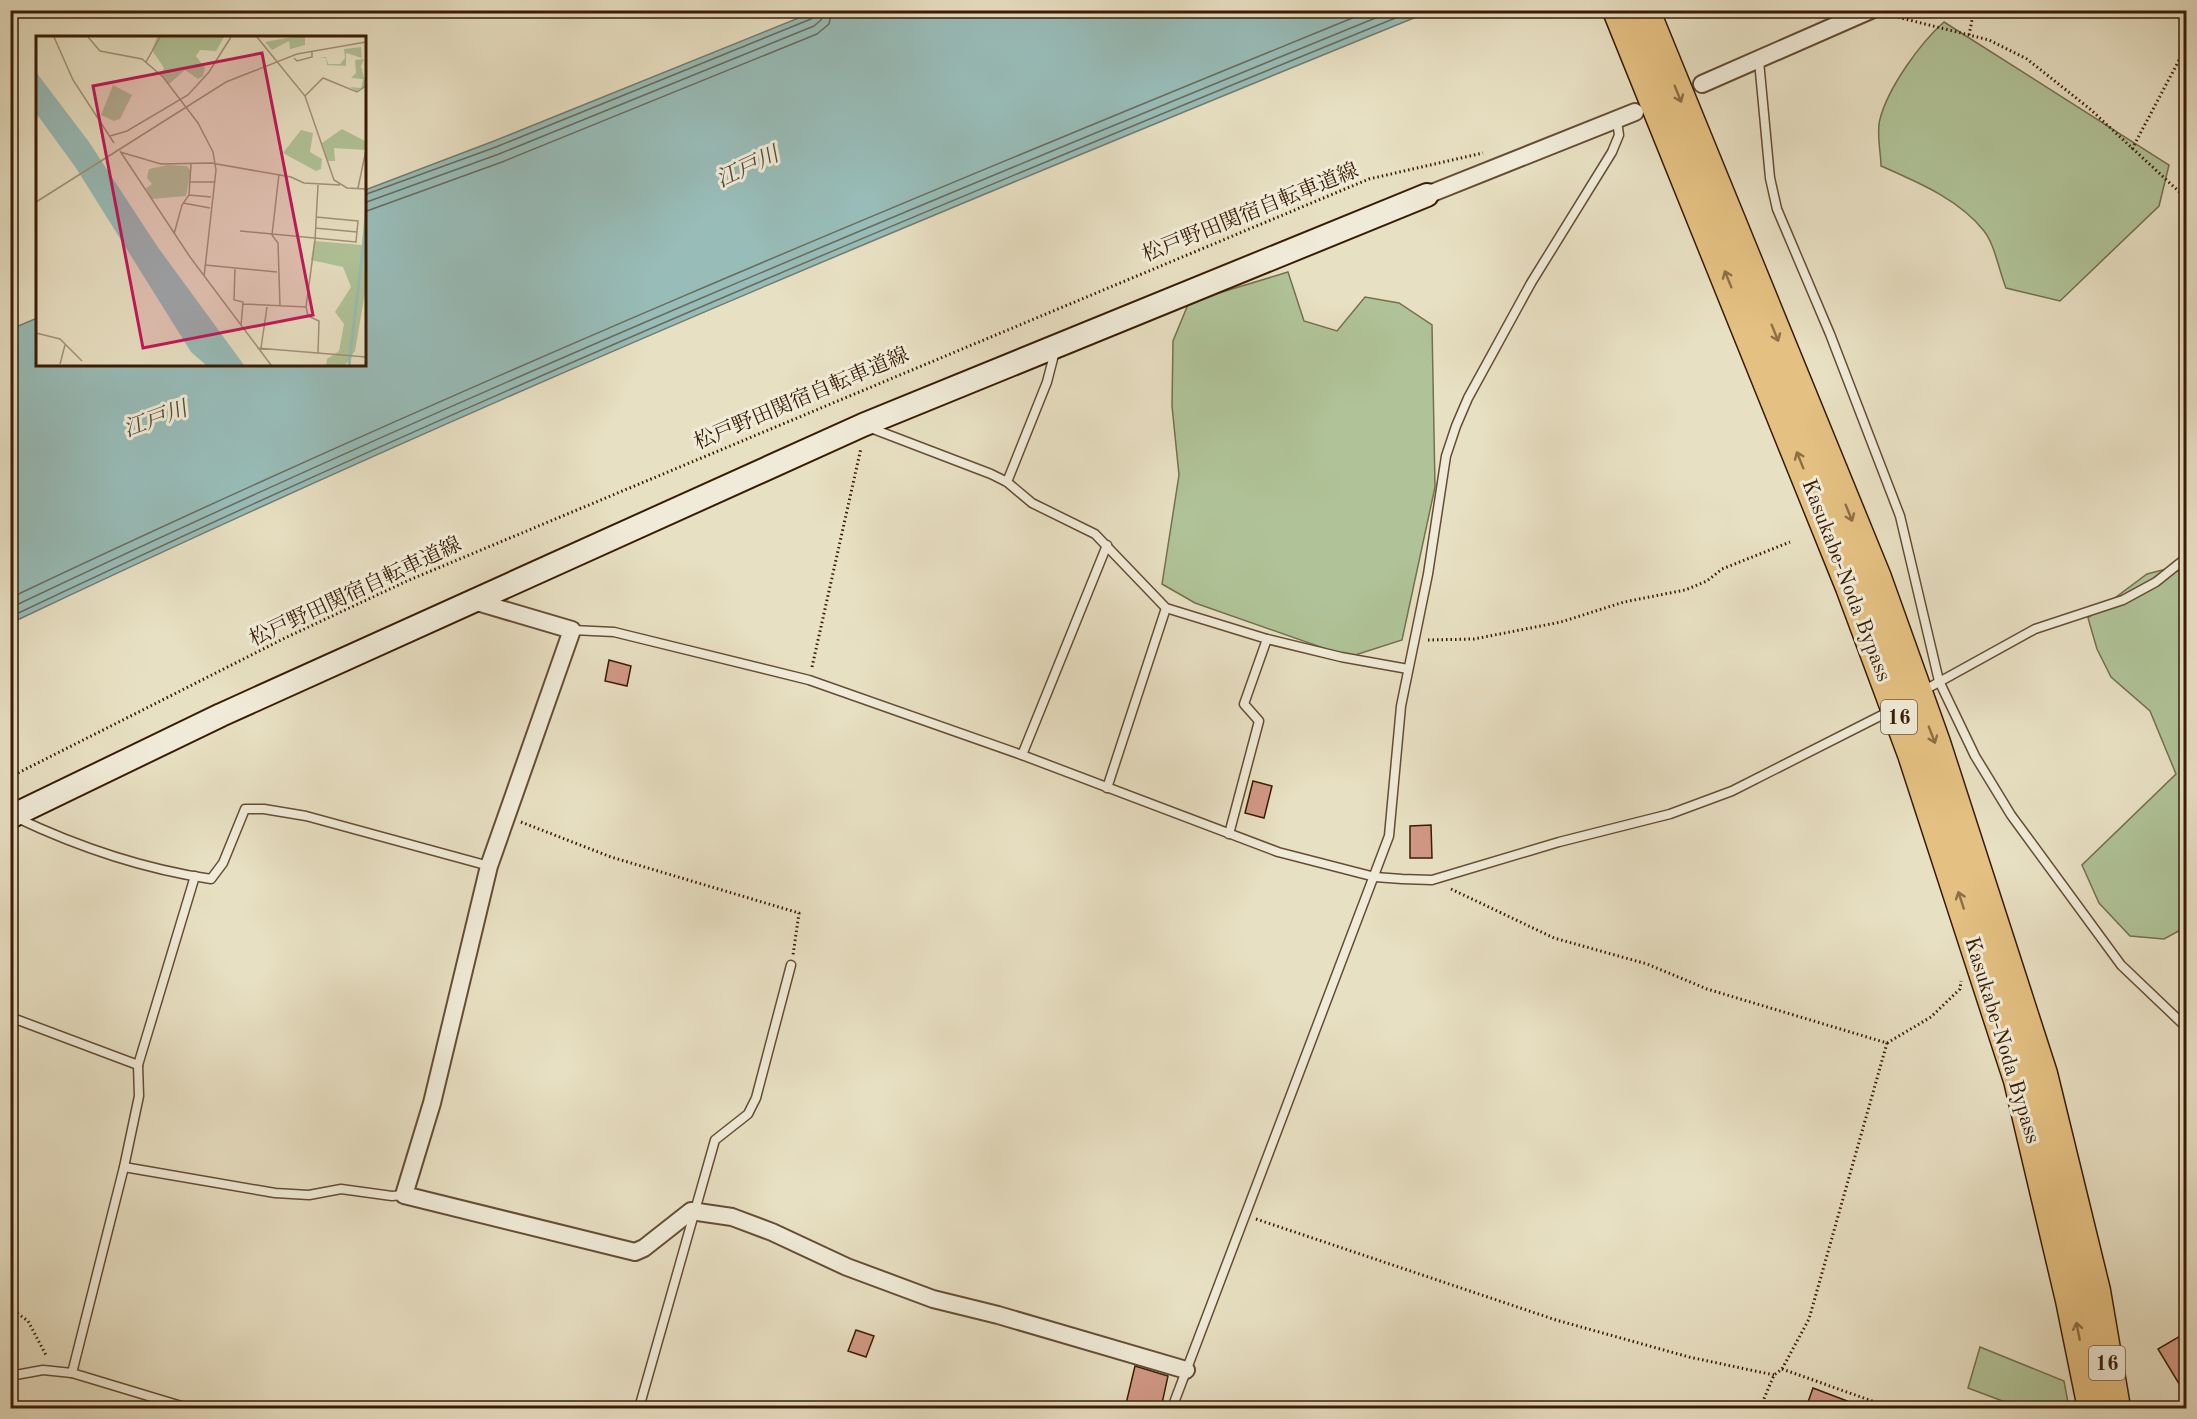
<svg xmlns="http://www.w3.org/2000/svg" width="2197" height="1419" viewBox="0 0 2197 1419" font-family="'Old Standard TT','Noto Serif JP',serif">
<rect width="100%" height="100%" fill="#e8e0c3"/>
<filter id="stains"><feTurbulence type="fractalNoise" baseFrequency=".00333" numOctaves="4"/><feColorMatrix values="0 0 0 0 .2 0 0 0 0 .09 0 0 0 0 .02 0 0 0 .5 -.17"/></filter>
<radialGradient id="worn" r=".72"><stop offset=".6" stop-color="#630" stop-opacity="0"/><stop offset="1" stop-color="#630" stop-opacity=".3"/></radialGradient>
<g fill="#b0c398" stroke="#74704e" stroke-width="1.5">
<path d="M1944 22 2169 165 2159 206 2060 301 2006 288C1999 271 1995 245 1984 231 1959 199 1917 182 1881 166 1881 153 1876 133 1880 119 1888 88 1920 43 1944 22Z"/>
<path d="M1288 272 1304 321 1337 331 1365 297 1399 303 1432 325 1435 487 1402 640 1349 657 1195 603 1162 584 1179 475 1172 406 1173 341 1189 302Z"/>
<path d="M2174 567 2186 577V927L2164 939 2130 936 2099 903 2082 865 2176 774 2150 711 2111 677 2097 649 2088 618 2147 574Z"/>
<path d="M1980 1347 2064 1381 2069 1408H2012L2013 1405 1968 1388Z"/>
</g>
<path fill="#98bcb8" stroke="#727c70" stroke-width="1.5" d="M816 11H1431C954 205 476 402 11 623V329L37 318 38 364H364L365 190 494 141Z"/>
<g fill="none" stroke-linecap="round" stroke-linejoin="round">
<g stroke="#686c5e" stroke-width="1.5">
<path d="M364 195 496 147 811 19 816 10"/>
<path d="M364 203 499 154 814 26 821 20 823 10"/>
<path d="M364 212 502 162 817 34 829 24 832 10"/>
<path d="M10 598C457 386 914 197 1372 10"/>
<path d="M10 608C465 392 930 200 1395 10"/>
<path d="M10 617C471 398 943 203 1415 10"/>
</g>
</g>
<g fill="#d29986" stroke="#391c04" stroke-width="1.5">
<path d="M609 660 631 666 627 686 605 681Z"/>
<path d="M1253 781 1272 786 1264 818 1245 813Z"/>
<path d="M1431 825 1432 858H1410V826Z"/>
<path d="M856 1330 874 1336 866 1357 848 1351Z"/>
<path d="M2187 1332V1397L2158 1349Z"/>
<path d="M1135 1366 1168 1376 1161 1408H1125Z"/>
<path d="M1813 1388 1863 1407V1408H1815L1807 1405Z"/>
</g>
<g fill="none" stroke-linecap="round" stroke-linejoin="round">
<defs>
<g id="lane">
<path d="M1759 61 1770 178 1777 209 1830 334 1900 516 1939 681 1975 756 2011 815 2121 965 2186 1027"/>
<path d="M868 427 991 474 1007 482 1032 503 1095 534 1166 608 1267 639 1341 657 1408 669"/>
<path d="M1007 482 1047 382 1055 351"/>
<path d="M572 630 614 632 809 680 1022 755 1278 852 1375 877 1402 879 1432 880 1559 842 1670 814 1732 791 1892 710"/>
<path d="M1921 692 2035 629 2123 600 2156 582 2186 558"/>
<path d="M1022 755 1107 545"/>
<path d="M1107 788 1166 608"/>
<path d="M15 817C76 846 143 869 211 879L223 863 245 809H264L306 816 489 866"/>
<path d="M1229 834 1259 721 1244 704 1267 639"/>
<path d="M10 1017 138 1065"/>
<path d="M124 1167 275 1193 309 1195 341 1189 392 1196 404 1195"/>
<path d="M72 1373 124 1167 139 1096 138 1065 195 876"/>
<path d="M10 1376 43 1370 72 1373 188 1408"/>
<path d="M639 1408 715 1140 748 1114 756 1098 791 965"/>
<path d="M1172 1408 1389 836 1401 706 1428 574 1446 456 1456 426 1468 398 1531 283 1612 152 1619 135 1617 121"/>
</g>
<g id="street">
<path d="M1702 84 1871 10"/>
<path d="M1427 195 1635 112"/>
<path d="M477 602 572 630 489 866 432 1103 404 1195 635 1252 644 1248 691 1211 732 1217 772 1232 847 1267 933 1299 998 1315 1186 1370"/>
</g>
<path id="secondary" d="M10 817 221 715 863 425 1427 195"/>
<g id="highway">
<path d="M1618 10 1851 587 1913 754 2019 1080 2071 1300 2093 1408"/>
<path d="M1644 10 1876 578 1935 743 2042 1074 2095 1291 2115 1408"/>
</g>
</defs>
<use href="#lane" stroke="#654d34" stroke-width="11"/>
<use href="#street" stroke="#654d34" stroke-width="20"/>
<use href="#secondary" stroke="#391c04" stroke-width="26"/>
<use href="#highway" stroke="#391c04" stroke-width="33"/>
<g stroke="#391c04" stroke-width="3" stroke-dasharray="1.5 3" stroke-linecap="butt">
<path d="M1885 14 1989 40 2027 59 2090 109 2186 198"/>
<path d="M1969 35 1974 10"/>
<path d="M2132 149 2186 47"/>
<path d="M1428 640 1474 639 1561 622 1624 602 1685 590 1707 581 1722 569 1790 542"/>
<path d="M812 667 861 448"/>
<path d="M10 777 285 638 407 581 1369 179 1483 153"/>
<path d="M521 822 611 857 799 913 793 955"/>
<path d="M1451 889 1554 938 1647 964 1707 989 1887 1043 1809 1319 1782 1369 1774 1375 1760 1408"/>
<path d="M1887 1043 1931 1017 1960 989 1961 981"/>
<path d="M1256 1219 1556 1320 1689 1357 1774 1375"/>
<path d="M10 1308 28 1321 47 1357"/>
<path d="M1782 1369 1892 1408"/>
</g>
<use href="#lane" stroke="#f0ebd8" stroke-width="8"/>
<use href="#street" stroke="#f0ebd8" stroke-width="16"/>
<use href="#secondary" stroke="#f0ebd8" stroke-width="22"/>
<use href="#highway" stroke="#e4c082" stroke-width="30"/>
</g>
<defs><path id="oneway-shaft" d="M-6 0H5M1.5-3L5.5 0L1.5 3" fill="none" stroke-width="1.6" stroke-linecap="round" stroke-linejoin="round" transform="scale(1.5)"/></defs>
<g stroke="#8e6e43">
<use href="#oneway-shaft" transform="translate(1678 94) rotate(68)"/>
<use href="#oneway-shaft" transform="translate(1728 279) rotate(-112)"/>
<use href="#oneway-shaft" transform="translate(1775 333) rotate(68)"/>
<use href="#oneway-shaft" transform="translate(1800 460) rotate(-112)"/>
<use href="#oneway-shaft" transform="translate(1849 513) rotate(68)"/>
<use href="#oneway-shaft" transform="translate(1932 735) rotate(69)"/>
<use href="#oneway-shaft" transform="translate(1961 900) rotate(-108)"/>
<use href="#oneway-shaft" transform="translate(2078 1331) rotate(-101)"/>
</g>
<g text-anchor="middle" stroke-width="6" stroke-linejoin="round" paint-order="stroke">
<g fill="#f0ebd8" stroke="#705a44" stroke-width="1.5">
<rect x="1881" y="700" width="36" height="34" rx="4.5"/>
<rect x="2089" y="1346" width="36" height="34" rx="4.5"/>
</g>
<g font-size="20" font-weight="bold" fill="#391c04">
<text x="1899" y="724">16</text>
<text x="2107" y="1370">16</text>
</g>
<g font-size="21" fill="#391c04" stroke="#f0ebd8">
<text transform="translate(1250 212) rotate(-22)" y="7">松戸野田関宿自転車道線</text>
<text transform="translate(801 398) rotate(-23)" y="7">松戸野田関宿自転車道線</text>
<text transform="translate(1847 580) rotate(69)" y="7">Kasukabe-Noda Bypass</text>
<text transform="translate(355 591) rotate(-25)" y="7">松戸野田関宿自転車道線</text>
<text transform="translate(2003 1040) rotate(73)" y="7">Kasukabe-Noda Bypass</text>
</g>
<g font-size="22" font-style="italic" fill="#564c3a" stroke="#f0ebd8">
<text transform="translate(747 166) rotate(-25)" y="8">江戸川</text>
<text transform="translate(155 418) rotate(-20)" y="8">江戸川</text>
</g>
</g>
<g transform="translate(36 36)">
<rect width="330" height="330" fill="#e8e0c3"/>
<path d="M121 1H188L180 15 164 14 160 20 169 32 167 40 162 43 149 34 133 48 125 39 128 32 116 14ZM256 1H269V9L247 15 254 13 253 5 236 14 229 6ZM325 11 326 22 310 17V30L291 29 290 22H284L290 21 292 28H304L309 22 308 13ZM328 23 325 30 330 50 321 55 313 51 325 52 327 43 315 42 320 37 319 24ZM77 49 96 59 84 83 78 85 65 79ZM306 93 329 105 330 114 298 112 299 125H292L286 107ZM265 94 277 97 274 116 286 123 285 133 280 135 247 117ZM132 129 151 130 155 135 150 160 116 163 110 152 116 148 111 142 113 133ZM330 156V251L319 315 309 329H290L291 323 303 315 308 288 299 276 315 251 307 231 275 224 278 205 326 209Z" fill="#b0c398"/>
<path d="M0 36 53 106 121 210 208 329H170L155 316 40 132 0 77Z" fill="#98bcb8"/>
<path fill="none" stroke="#98bcb8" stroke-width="3" d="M313 329 330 187"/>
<path fill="none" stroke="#a29277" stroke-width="1.5" d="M18 1 37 44 78 107M52 1 64 15 106 23 127 41 162 87 177 116 180 134 168 241M221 1 269 60 298 144 311 152 330 153M258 22 261 25 276 21V16M110 26 124 1M269 60 287 42 321 56 330 50M74 100 91 95 152 59 173 36 195 1M84 115 154 221 235 329M84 116 125 128 175 127 255 141 268 147 304 149M243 138 236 199 242 207 244 270M154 146H178M322 152 330 114M153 159 175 161M0 166 190 46 261 18 330 6M147 167 174 172M279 192 321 196M204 195 320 206 322 185 280 181M138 198 146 169 153 159 155 128M279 204 270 271 272 280 283 285 282 317M279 204 282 149M169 229 241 236M199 233 198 264 207 266 205 290M207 268 270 271M0 297 24 303 46 325M221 312 330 321M225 312 231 271M24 328 29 309"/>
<path fill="#c2185b" fill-opacity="0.15" stroke="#c2185b" stroke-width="3" d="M226 17 277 279 107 312 57 50Z"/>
<rect width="330" height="330" fill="none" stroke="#391c04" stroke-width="3"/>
</g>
<rect width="2197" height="1419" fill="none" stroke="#e8e0c3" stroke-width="36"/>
<rect x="12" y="12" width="2173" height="1395" fill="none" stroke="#391c04" stroke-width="3"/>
<rect x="18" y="18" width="2161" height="1383" fill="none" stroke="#391c04" stroke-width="1.5"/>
<rect width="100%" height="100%" filter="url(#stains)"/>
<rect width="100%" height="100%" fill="url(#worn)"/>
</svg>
